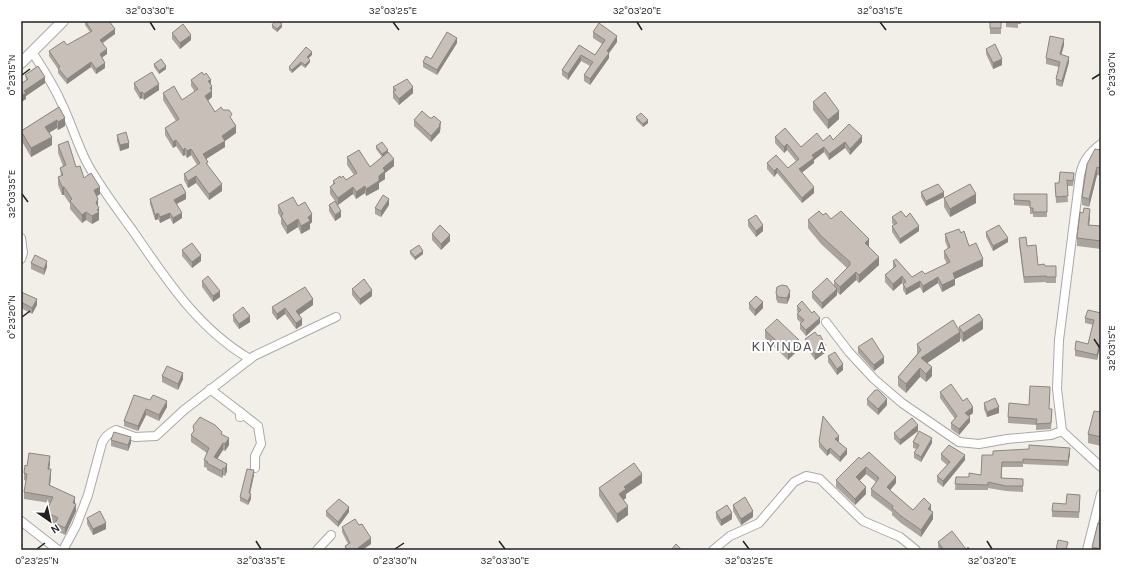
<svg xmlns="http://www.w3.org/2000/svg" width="1122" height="571" viewBox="0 0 1122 571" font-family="Karla,sans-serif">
<rect width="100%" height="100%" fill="#f2efe9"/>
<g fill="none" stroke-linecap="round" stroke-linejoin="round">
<defs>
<g id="minor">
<path d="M32 52C43 69 53 84 61 102 71 122 77 144 87 163 100 187 117 209 133 231 166 279 198 329 250 359"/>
<path d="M1101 144C1089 153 1083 161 1080 175L1059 340 1057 389 1062 431 1101 467"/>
<path d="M21 238 23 253 21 259"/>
<path d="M826 322 849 352 874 379 902 403 959 442 979 444 1007 439 1051 435 1062 431"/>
<path d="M210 389 240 412V417"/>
<path d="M240 412 258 426 261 444 255 456V468"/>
<path d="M21 521 58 550"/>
<path d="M63 550 76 526 88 495 102 443C105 436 109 433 116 430L135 437 156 436 184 410 254 356 336 317"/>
<path d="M317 550 331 535"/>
<path d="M713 550 730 536 759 523 794 482 806 476 820 479 863 521 900 537 916 550"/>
<path d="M1087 550 1101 494"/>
</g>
<path id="tertiary" d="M21 63 63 21"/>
</defs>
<use href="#minor" stroke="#a9a9a9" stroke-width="10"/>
<use href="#tertiary" stroke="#a9a9a9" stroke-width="12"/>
<use href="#minor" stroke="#fff" stroke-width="8"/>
<use href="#tertiary" stroke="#fff" stroke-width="10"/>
</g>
<g fill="#aba49e">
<path d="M85 21H109L115 34 103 43 107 54 102 57 105 68 96 74 91 67 67 84 58 73V69L49 56V51L67 45 90 32 85 25Z"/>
<rect x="990" y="21" width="11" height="13"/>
<path d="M1006 21H1021V24H1018V28L1006 27Z"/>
<path d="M272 25 282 27 277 32 272 28Z"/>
<path d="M593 32 617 42 609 53V58L590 85 584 81V75L590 66 581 61 568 80 562 75V70L579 45 595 55 602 44 593 38Z"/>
<path d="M172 33 191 40 180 49 172 39Z"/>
<path d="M457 43 437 75 423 67V62L431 59Z"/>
<path d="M1064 45 1061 55 1069 62 1062 87 1056 85V79L1059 67 1046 64V58Z"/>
<path d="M986 49 1002 65 993 69 986 54Z"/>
<path d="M312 55 308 58 310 62 305 68 301 65 292 73 289 70V67Z"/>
<path d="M154 64 166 69 159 74 154 67Z"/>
<path d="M25 75 45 83 26 96V99L21 102 26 81Z"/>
<path d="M191 80 211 85 212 86V97L208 101 215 112 232 119 236 133 225 141V147L206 159 208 166 222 191 209 200 196 183 188 188 184 180V174L197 165 191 155 187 158 185 155 183 156 176 146 173 148 165 135V128L176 121 163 100V93L182 100 195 92 191 86Z"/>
<path d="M134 83 159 90 144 100 142 98 140 99 134 89Z"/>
<path d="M393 87 413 93 399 105 393 98Z"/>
<path d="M813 102 839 119 828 129 813 110Z"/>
<path d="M59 107 65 126 58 130 57 128 49 133 52 145 31 157 21 140V131Z"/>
<path d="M636 117 648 123 643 127 636 120Z"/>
<path d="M430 118 441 128 440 129V132L431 142 414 126V120Z"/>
<path d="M117 135 129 148 120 151 117 141Z"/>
<path d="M775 137 801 147 823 141 833 140 862 142 850 155 845 148 829 160 824 152 814 160V163L802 172 814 193 802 203 777 173 774 177 767 169V163L788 168 796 161 787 150 784 153 775 143Z"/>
<path d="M58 145 84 178 100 194 97 196 99 216V220L92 224 86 220 82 223 70 209V204L64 195H62L58 185V177L61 176 60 168 63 166 58 153Z"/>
<path d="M376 146 388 152 394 166 385 173V179L379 183V189L366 196 365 193 356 199 353 194 338 205 341 217 335 221 329 211V205L335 201 330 194V187L333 185V181L341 178 346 180 354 175 347 165V157L370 167 382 157 376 149Z"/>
<path d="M1101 150V176L1097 175 1089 207 1082 205V197Z"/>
<path d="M1060 172 1074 179 1073 186H1067L1068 202 1056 203 1055 183H1059Z"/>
<path d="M921 192 944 197 926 206 921 197Z"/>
<path d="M1014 194H1047V217H1033V214H1030V206L1014 205Z"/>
<path d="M944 198 976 203 950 217 944 207Z"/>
<path d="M150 199H186L177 204 182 218 173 224 170 218 160 223 158 219 155 220 150 204Z"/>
<path d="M278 205 298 206 312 222 310 224V229L301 234 298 227 287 234 281 224V218L278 213Z"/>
<path d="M389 205 381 217 375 214V208Z"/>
<path d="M823 215 831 219 869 247 879 265 859 283 856 280 840 295 837 292V295L822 309 812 298V292L834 286V281L847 268 821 244 808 228V220Z"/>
<path d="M892 217H906L919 231 900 244 892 232V226L894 225 892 223Z"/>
<path d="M1090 217 1089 225 1101 226V249L1077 246V238Z"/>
<path d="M748 220 763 231 756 237 748 226Z"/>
<path d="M986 232 1008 242 993 251 986 237Z"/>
<path d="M961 233 983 266 955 279V285L942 292 938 283 923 293 920 287 906 295 903 290V284L902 283 893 291 885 282V275L893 268V261L912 277 925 274 947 264 944 258V251L948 249 945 241V234Z"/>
<path d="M432 234 450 241 441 250 432 240Z"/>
<path d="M1019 238 1027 246 1038 265 1045 266H1056V283H1046V282L1024 283 1019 244Z"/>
<path d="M182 250 201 261 192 268 182 256Z"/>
<path d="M410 251 423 254 415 260 410 254Z"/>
<path d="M31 263 47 267 44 275 31 269Z"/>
<path d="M202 281 220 297 213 302 202 287Z"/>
<path d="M352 289 372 296 360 305 352 295Z"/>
<path d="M21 292 37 305 32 314 21 308Z"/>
<path d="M776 293 790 297 787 304 778 303 776 299Z"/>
<path d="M749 303 763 308 755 316 749 309Z"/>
<path d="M313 305 299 315 302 325 296 329 285 314 277 320 272 313V307Z"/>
<path d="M797 306 812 313 820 323 806 336 800 329V324L801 323 797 319V314L798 313 797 311Z"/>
<path d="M1101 313V352L1099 351 1097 360 1075 356V350L1088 344 1093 325 1085 323V318Z"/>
<path d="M233 315 250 322 239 329 233 321Z"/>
<path d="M959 327 983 329 963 342 960 338V341L927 363 932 376 926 382 920 377 906 393 898 386V377L917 354V344L959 329Z"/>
<path d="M765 330 799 349 788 360 765 338Z"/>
<path d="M805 339 826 352 815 360 805 345Z"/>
<path d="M858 347 884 363 874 371 858 353Z"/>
<path d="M828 356 843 370 837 375 828 362Z"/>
<path d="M162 376 183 379 178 390 162 382Z"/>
<path d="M940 392 963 401 973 413 969 416 970 422 959 435 951 429V423L955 419 940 398Z"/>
<path d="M134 395 167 407 159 421 146 415 138 431 124 426V421Z"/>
<path d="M867 399 887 405 878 415 867 405Z"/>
<path d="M984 403 999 413 987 417 984 409Z"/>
<path d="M1049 409 1052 415 1051 429 1036 430V425L1008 423V417Z"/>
<path d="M1101 412V446L1088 443V434Z"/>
<path d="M918 431 900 445 894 439V433Z"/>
<path d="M222 434 229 445 225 451 223 450 217 459 227 464V471L225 476 223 475 222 478 207 470V468L204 467V460L207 453 191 442V435Z"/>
<path d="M111 440 131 443 128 451 111 446Z"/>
<path d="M839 441 838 442 847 454 840 462 830 453 827 456 819 447V442Z"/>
<path d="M913 442 932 443 921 462 914 458V453L917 449 913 448Z"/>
<path d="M941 454 965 460 943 487 937 482V476L947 465 941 460Z"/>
<path d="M1070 454 1068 466 1023 464V467H1002V478L1023 479V492L1006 491 988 488V490H955L956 477H969L981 475 993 455Z"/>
<path d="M861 459 896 483 890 490 913 510 931 511 933 519 921 537 901 523 892 515V512L871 496V489L876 482 866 474 859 481 866 494 855 505 836 487V480Z"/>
<path d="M50 464 49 469 51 477 50 485 75 504 76 511 65 535 55 530V524L46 520V512L50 503 24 499V492L26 481 24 480V473L27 466Z"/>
<path d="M254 475 250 494 251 499 248 505 240 501V497Z"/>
<path d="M642 483 626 494V498L624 500 628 515 617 523 599 496V488Z"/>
<path d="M1080 501 1079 518 1052 517V511L1066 504Z"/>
<path d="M733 505 753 517 741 525 733 511Z"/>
<path d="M326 511 349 512 338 527 326 516Z"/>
<path d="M716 512 732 519 721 526 716 518Z"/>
<path d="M87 518 106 529 93 535 87 524Z"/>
<path d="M1101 524V550H1092V547Z"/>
<path d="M342 527 371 544 362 550H345V546L348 544 342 532Z"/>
<path d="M938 542 970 550H940L938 547Z"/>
</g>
<g fill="#8b8681">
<path d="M282 24V27L277 32V29Z"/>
<path d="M115 29V34L100 44V40Z"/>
<path d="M191 35V40L180 49V43Z"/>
<path d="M617 36V42L609 53V58L590 85V79L607 51Z"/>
<path d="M457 38V43L437 75V70Z"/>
<path d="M1064 39V45L1060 60V54Z"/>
<path d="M107 49V54L100 59V54Z"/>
<path d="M312 52V55L307 60V57Z"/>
<path d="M581 55V61L568 80V74Z"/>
<path d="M1069 57V62L1062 87V81Z"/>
<path d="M1002 59V65L993 69V63Z"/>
<path d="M310 60V62L305 68V65Z"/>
<path d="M91 62V67L67 84V79Z"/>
<path d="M301 62V65L292 73V70Z"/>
<path d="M105 63V68L96 74V69Z"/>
<path d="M166 66V69L159 74V71Z"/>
<path d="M45 77V83L26 96V99L21 102V96L24 91Z"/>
<path d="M211 80V86L208 81Z"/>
<path d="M159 84V90L144 100V94Z"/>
<path d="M212 86V97L205 103V96L210 88Z"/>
<path d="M413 87V93L399 105V99Z"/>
<path d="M142 92V98L140 99V93Z"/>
<path d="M839 111V119L828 129V120Z"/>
<path d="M65 118V126L58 130V122Z"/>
<path d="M57 120V128L45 135V127Z"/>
<path d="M648 120V123L643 127V124Z"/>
<path d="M441 122 440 132 431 142V136Z"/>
<path d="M236 126V133L225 141V147L203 161V154L222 136Z"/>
<path d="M862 136V142L850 155V149Z"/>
<path d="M52 137V145L31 157V148Z"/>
<path d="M176 140V146L173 148V142Z"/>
<path d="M845 142V148L829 160V154Z"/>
<path d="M129 143V148L120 151V145Z"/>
<path d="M787 144V150L784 153V147Z"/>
<path d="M824 147V152L814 160V163L799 175V169L812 155Z"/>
<path d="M185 148V155L183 156V150Z"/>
<path d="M191 149V155L187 158V151Z"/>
<path d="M388 150V153L382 157V154Z"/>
<path d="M394 159V166L385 173V179L379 183V189L366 196V189L379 176 383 168Z"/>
<path d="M1097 167V175L1089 207V199Z"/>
<path d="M777 168V173L774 177V171Z"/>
<path d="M196 176V183L188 188V181Z"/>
<path d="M222 184V191L209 200V194Z"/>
<path d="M365 186V193L356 199V192Z"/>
<rect x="62" y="187" width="2" height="8"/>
<path d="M100 187V194L94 198V190Z"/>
<path d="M353 187V194L338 205V198Z"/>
<path d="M814 187V193L802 203V198Z"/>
<path d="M944 192V197L926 206V201Z"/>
<path d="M186 193V199L174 205V200Z"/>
<path d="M976 194V203L950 217V209Z"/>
<path d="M98 199V207L96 203Z"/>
<path d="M389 199V205L381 217V211Z"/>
<path d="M99 208V220L92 224V216L97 210Z"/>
<path d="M1090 209V217L1088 233V225Z"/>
<path d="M341 211V217L335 221V215Z"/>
<path d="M86 212V220L82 223V215Z"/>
<path d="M158 213V219L155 220V215Z"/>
<path d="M170 213V218L160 223V217Z"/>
<path d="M182 213V218L173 224V218Z"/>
<path d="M312 214V222L310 224V229L301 234V226L308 217Z"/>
<path d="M298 219V227L287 234V226Z"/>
<path d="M763 225V231L756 237V231Z"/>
<path d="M919 226V231L900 244V239Z"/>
<path d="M450 235V241L441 250V244Z"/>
<path d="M1008 238V242L993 251V246Z"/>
<path d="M869 239V247L865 251V243Z"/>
<path d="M423 251V254L415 260V257Z"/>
<path d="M201 255V261L192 268V262Z"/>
<path d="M879 257V265L859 283V275Z"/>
<path d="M983 259V266L955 279V285L942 292V285L953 273Z"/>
<path d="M47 261V267L44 275V269Z"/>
<path d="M856 272V280L840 295V287Z"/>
<path d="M902 276V283L893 291V284Z"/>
<path d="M938 277V283L923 293V286Z"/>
<path d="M920 281V287L906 295V289Z"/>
<path d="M837 289V295L822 309V303Z"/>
<path d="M372 290V296L360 305V299Z"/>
<path d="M220 291V297L213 302V296Z"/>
<path d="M790 291V297L787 304V298Z"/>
<path d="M37 299V305L32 314V308Z"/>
<path d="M313 299V305L296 317V311Z"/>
<path d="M763 302V308L755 316V310Z"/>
<path d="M285 308V314L277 320V314Z"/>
<path d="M250 316V322L239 329V324Z"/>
<path d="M820 318V323L806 336V330Z"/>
<path d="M302 319V325L296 329V323Z"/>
<path d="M983 320V329L963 342V333Z"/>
<path d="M960 332V341L921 367V358Z"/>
<path d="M799 340V349L788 360V352Z"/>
<path d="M826 346V352L815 360V354Z"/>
<path d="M1099 346V351L1097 360V355Z"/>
<path d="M884 357V363L874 371V365Z"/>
<path d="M843 364V370L837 375V369Z"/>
<path d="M932 367V376L926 382V374Z"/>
<path d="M920 368V377L906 393V384Z"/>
<path d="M183 373V379L178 390V384Z"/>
<path d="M887 399V405L878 415V409Z"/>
<path d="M167 401V407L159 421V415Z"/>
<path d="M973 407V413L965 419V413Z"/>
<path d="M999 407V413L987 417V412Z"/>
<path d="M146 409V415L138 431V426Z"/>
<path d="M970 417V422L959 435V429Z"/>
<path d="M918 425V431L900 445V440Z"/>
<path d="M839 436V441L835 444V439Z"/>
<path d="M131 437V443L128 451V445Z"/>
<path d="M229 438V445L225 451V444Z"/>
<path d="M932 438V443L921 462V457Z"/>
<path d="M223 443V450L214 464V457Z"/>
<path d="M830 448V453L827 456V451Z"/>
<path d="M1070 448V454L1068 466V461Z"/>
<path d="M847 449V454L840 462V457Z"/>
<path d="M965 455V460L943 487V481Z"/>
<path d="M50 456V464L48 476V469Z"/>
<path d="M227 464V471L225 476V469Z"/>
<path d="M866 467V474L856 484V477Z"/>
<path d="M223 468V475L222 478V471Z"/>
<path d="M51 469V477L49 492V485Z"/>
<path d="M254 470V475L249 498 251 494V499L248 505V501Z"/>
<path d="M642 474V483L626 494V498L619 502V494L624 487Z"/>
<path d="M896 477V483L887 494V487Z"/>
<path d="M866 487V494L855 505V499Z"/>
<path d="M75 497V504L73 503Z"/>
<path d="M76 504V511L65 535V528Z"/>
<path d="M931 505V512L928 509Z"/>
<path d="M628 506V515L617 523V514Z"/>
<path d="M349 507V512L338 527V522Z"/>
<path d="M753 511V517L741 525V519Z"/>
<path d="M933 512V519L921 537V530Z"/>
<path d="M732 513V519L721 526V520Z"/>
<path d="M106 523V529L93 535V529Z"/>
<path d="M371 538V544L362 550H358V548Z"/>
</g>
<g fill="#c7bfb8" stroke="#8b8681">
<path d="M85 21H109L115 29 100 40 107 49 100 54 105 63 96 69 91 62 67 79 58 68 60 67 49 51 64 41 67 45 92 31Z"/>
<path d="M275 21H278L282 24 277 29 272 25Z"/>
<rect x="990" y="21" width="11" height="7"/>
<path d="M1006 21H1018V22Z"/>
<path d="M599 23 617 36 607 51 609 53 590 79 584 75 593 62 581 55 568 74 562 70 579 45 595 55 605 40 593 32Z"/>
<path d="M183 24 191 35 180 43 172 33Z"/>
<path d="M447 32 457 38 437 70 423 62 426 56 431 59Z"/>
<path d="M1050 36 1064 39 1060 54 1069 57 1062 81 1056 79 1060 62 1046 58Z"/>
<path d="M995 44 1002 59 993 63 986 49Z"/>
<path d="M306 47 312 52 307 57 310 60 305 65 301 62 292 70 289 67Z"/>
<path d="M161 59 166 66 159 71 154 64Z"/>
<path d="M38 66 45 77 24 91 26 93 21 96V84L28 79 25 75Z"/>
<path d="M152 72 159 84 144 94 142 92 140 93 134 83Z"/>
<path d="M202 72 204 75 206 73 211 80 208 81 212 86 210 88 212 91 205 96 215 112 221 107 223 110H229L232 114 230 117 236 126 222 136 225 141 203 154 208 162 206 163 222 184 209 194 196 176 188 181 184 174 200 163 191 149 187 151 185 148 183 150 176 140 173 142 165 128 179 119 163 93 174 86 182 100 198 89 191 80Z"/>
<path d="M407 79 413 87 399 99 393 92 396 90 393 87Z"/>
<path d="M825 92 839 111 828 120 813 102Z"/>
<path d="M59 107 65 118 58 122 57 120 45 127 52 137 31 148 21 131Z"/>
<path d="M422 111 430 118H432L434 116 441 122 439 125 440 126 431 136 414 120Z"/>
<path d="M641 113 648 120 643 124 636 117Z"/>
<path d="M849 124 862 136 850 149 845 142 829 154 824 147 812 155 814 158 799 169 814 187 802 198 777 168 774 171 767 163 776 155 788 168 799 159 787 144 784 147 775 137 785 128 801 147 817 133 823 141 830 135 833 140Z"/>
<path d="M126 132 129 143 120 145 117 135Z"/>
<path d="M68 141 76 167 80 166 84 178 91 173 100 187 94 190 98 199 96 203 99 208 97 210 99 212 92 216 86 212 82 215 70 201 72 199 64 187H62L58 177 63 175 60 168 66 165 58 145Z"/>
<path d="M382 142 388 150 382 154 376 146Z"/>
<path d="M1095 149 1101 150V168L1097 167 1089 199 1082 197 1087 164Z"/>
<path d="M359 150 370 167 388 152 394 159 383 168 385 171 379 176V181L366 189 365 186 356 192 353 187 338 198 330 187 335 183 333 181 340 176 341 178 343 176 346 180 357 173 347 157Z"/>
<path d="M1060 172 1074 173 1073 181 1067 180 1068 196 1056 197 1055 183H1059Z"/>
<path d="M181 184 186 193 174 200 182 213 173 218 170 213 160 217 158 213 155 215 150 199Z"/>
<path d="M938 184 944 192 926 201 921 192Z"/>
<path d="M970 184 976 194 950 209 944 198Z"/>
<path d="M1014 194H1047V212H1033V208H1030V201L1014 200Z"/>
<path d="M383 195 389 199 381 211 375 208Z"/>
<path d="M293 197 298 206 305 202 312 214 308 217 310 221 301 226 298 219 287 226 281 216 283 214 278 205Z"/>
<path d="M335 201 341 211 335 215 329 205Z"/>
<path d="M1084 208 1090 209 1088 225 1101 226V241L1077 238 1080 212 1083 213Z"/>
<path d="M819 211 823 215 826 213 831 219 841 211 869 239 865 243 879 257 859 275 856 272 840 287 834 281 850 265V262L821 236 808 220Z"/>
<path d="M901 211 906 217 910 213 919 226 900 239 892 226 897 223 892 217Z"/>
<path d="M756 215 763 225 756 231 748 220Z"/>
<path d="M440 225 450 235 441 244 432 234Z"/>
<path d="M999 225 1008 238 993 246 986 232Z"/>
<path d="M959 229 961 233 964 231 969 246 976 243 983 259 953 273 955 279 942 285 938 277 923 286 920 281 906 289 903 284 906 282 902 276 893 284 885 275 896 266 893 261 896 259 912 277 922 271 925 274 950 262 944 251 950 247 945 234Z"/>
<path d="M1026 237 1027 246 1036 245 1038 265 1044 264 1045 266H1056V277H1046V276L1024 277 1019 238Z"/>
<path d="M192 243 201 255 192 262 182 250Z"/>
<path d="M419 245 423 251 415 257 410 251Z"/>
<path d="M35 255 47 261 44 269 31 263Z"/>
<path d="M208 276 220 291 213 296 202 281Z"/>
<path d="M827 278 837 289 822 303 812 292Z"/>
<path d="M364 279 372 290 360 299 352 289Z"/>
<path d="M782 285 787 286 790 291 787 298 778 297 776 293 777 287Z"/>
<path d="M305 287 313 299 296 311 302 319 296 323 285 308 277 314 272 307Z"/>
<path d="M21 292 37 299 32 308 21 302Z"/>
<path d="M756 296 763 302 755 310 749 303Z"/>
<path d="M802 301 812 313 814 311 820 318 806 330 800 324 804 320 797 314 801 310 797 306Z"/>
<path d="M243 307 250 316 239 324 233 315Z"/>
<path d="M1088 310 1101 313V346H1099L1097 355 1075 350 1076 341 1088 344 1094 320 1085 318Z"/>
<path d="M979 314 983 320 963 333 959 327Z"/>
<path d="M777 319 799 340 788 352 765 330Z"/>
<path d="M953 320 960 332 921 358 932 367 926 374 920 368 906 384 898 377 921 350 917 344Z"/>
<path d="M815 332 818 336 820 335 826 346 815 354 805 339Z"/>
<path d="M872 338 884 357 874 365 858 347Z"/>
<path d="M835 352 843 364 837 369 828 356Z"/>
<path d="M167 366 183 373 178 384 162 376Z"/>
<path d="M951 384 963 401 967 398 973 407 965 413 970 417 959 429 951 423 957 416 940 392Z"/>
<path d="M1030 386 1050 387 1049 409H1052L1051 423 1036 424 1037 419 1008 417 1009 403 1029 405Z"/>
<path d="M875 390H878L887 399 878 409 867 399Z"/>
<path d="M134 395 150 400 153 395 167 401 159 415 146 409 138 426 124 421Z"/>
<path d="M995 398 999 407 987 412 984 403Z"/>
<path d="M1094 411 1101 412V437L1088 434Z"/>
<path d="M823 416 839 436 835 439 847 449 840 457 830 448 827 451 819 442Z"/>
<path d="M200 417 215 425 222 432 221 434 229 438 225 444 223 443 214 457 227 464 225 469 223 468 222 471 207 463 208 462 204 460 209 448 191 435 194 431 193 426Z"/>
<path d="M912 418 918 425 900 440 894 433Z"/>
<path d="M919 431 932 438 921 457 914 453 919 445 913 442Z"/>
<path d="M114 432 131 437 128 445 111 440Z"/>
<path d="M949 445 965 455 943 481 937 476 950 462 941 454Z"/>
<path d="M1029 445 1070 448 1068 461 1023 459V462H1002L1001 478 1023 479V486H1006L988 482V485L955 484 956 477H969V473L981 475 982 455H993V451L1029 449Z"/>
<path d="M869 452 896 477 887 487 892 492 913 510 924 498 931 505 928 509 933 512 921 530 901 516 892 508 893 506 871 489 879 478 866 467 856 477 866 487 855 499 836 480 859 457 861 459Z"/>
<path d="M29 453 50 456 48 469H51L49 485 75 497 73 503 76 504 65 528 55 523 58 518 46 512 53 497 24 492 27 474 24 473 25 465 27 466Z"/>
<path d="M634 463 642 474 624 487 626 489 619 494 628 506 617 514 599 488Z"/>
<path d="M247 469 254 470 249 493 251 494 248 501 240 497Z"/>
<path d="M1067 494 1080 495 1079 512 1052 511 1053 503 1066 504Z"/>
<path d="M745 497 753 511 741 519 733 505Z"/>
<path d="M339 499 349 507 338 522 326 511Z"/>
<path d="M727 505 732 513 721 520 716 512Z"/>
<path d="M100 511 106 523 93 529 87 518Z"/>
<path d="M355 519 359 525 362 524 371 538 358 548V550H347L345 546 350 543 342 527Z"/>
<path d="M1098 523 1101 524V549L1092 547Z"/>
<path d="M952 531 966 549 968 547 970 550H944L938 542Z"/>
<path d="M1058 540 1068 542 1066 550H1056Z"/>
<path d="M676 544 682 550H671Z"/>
</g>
<path fill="none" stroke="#222" stroke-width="1.5" d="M150 22 155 30M393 22 399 30M637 22 642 30M880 22 886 30M22 75 30 69M1092 79 1100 74M22 194 28 202M22 317 30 311M1094 339 1100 348M256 541 261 549M499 541 505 549M743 541 749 549M987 541 992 549M37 549 45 543M395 549 404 543"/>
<g text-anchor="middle" stroke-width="4" stroke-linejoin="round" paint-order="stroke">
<g font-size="15" letter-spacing="1" fill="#555" stroke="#fff">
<text x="789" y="351">KIYINDA A</text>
</g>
</g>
<rect width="1122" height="571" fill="none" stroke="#ffffff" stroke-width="44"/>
<g transform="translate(50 521) rotate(146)" stroke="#ffffff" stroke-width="3" paint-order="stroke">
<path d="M0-3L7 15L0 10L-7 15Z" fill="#222222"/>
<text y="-6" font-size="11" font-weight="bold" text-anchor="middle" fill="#222222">N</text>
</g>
<rect x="22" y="22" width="1078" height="527" fill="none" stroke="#222" stroke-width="1.5"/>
<g font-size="10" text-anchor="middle" fill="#222">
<text x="150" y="14">32°03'30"E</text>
<text x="393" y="14">32°03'25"E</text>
<text x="637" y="14">32°03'20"E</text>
<text x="880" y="14">32°03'15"E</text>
<text transform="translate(1111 74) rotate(-90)" y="4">0°23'30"N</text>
<text transform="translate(11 75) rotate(-90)" y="4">0°23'15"N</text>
<text transform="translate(11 194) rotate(-90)" y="4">32°03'35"E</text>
<text transform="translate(11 317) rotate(-90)" y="4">0°23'20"N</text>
<text transform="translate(1111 348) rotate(-90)" y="4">32°03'15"E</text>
<text x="37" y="564">0°23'25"N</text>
<text x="261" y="564">32°03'35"E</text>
<text x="395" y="564">0°23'30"N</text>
<text x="505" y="564">32°03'30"E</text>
<text x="749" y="564">32°03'25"E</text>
<text x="992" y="564">32°03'20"E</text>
</g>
</svg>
